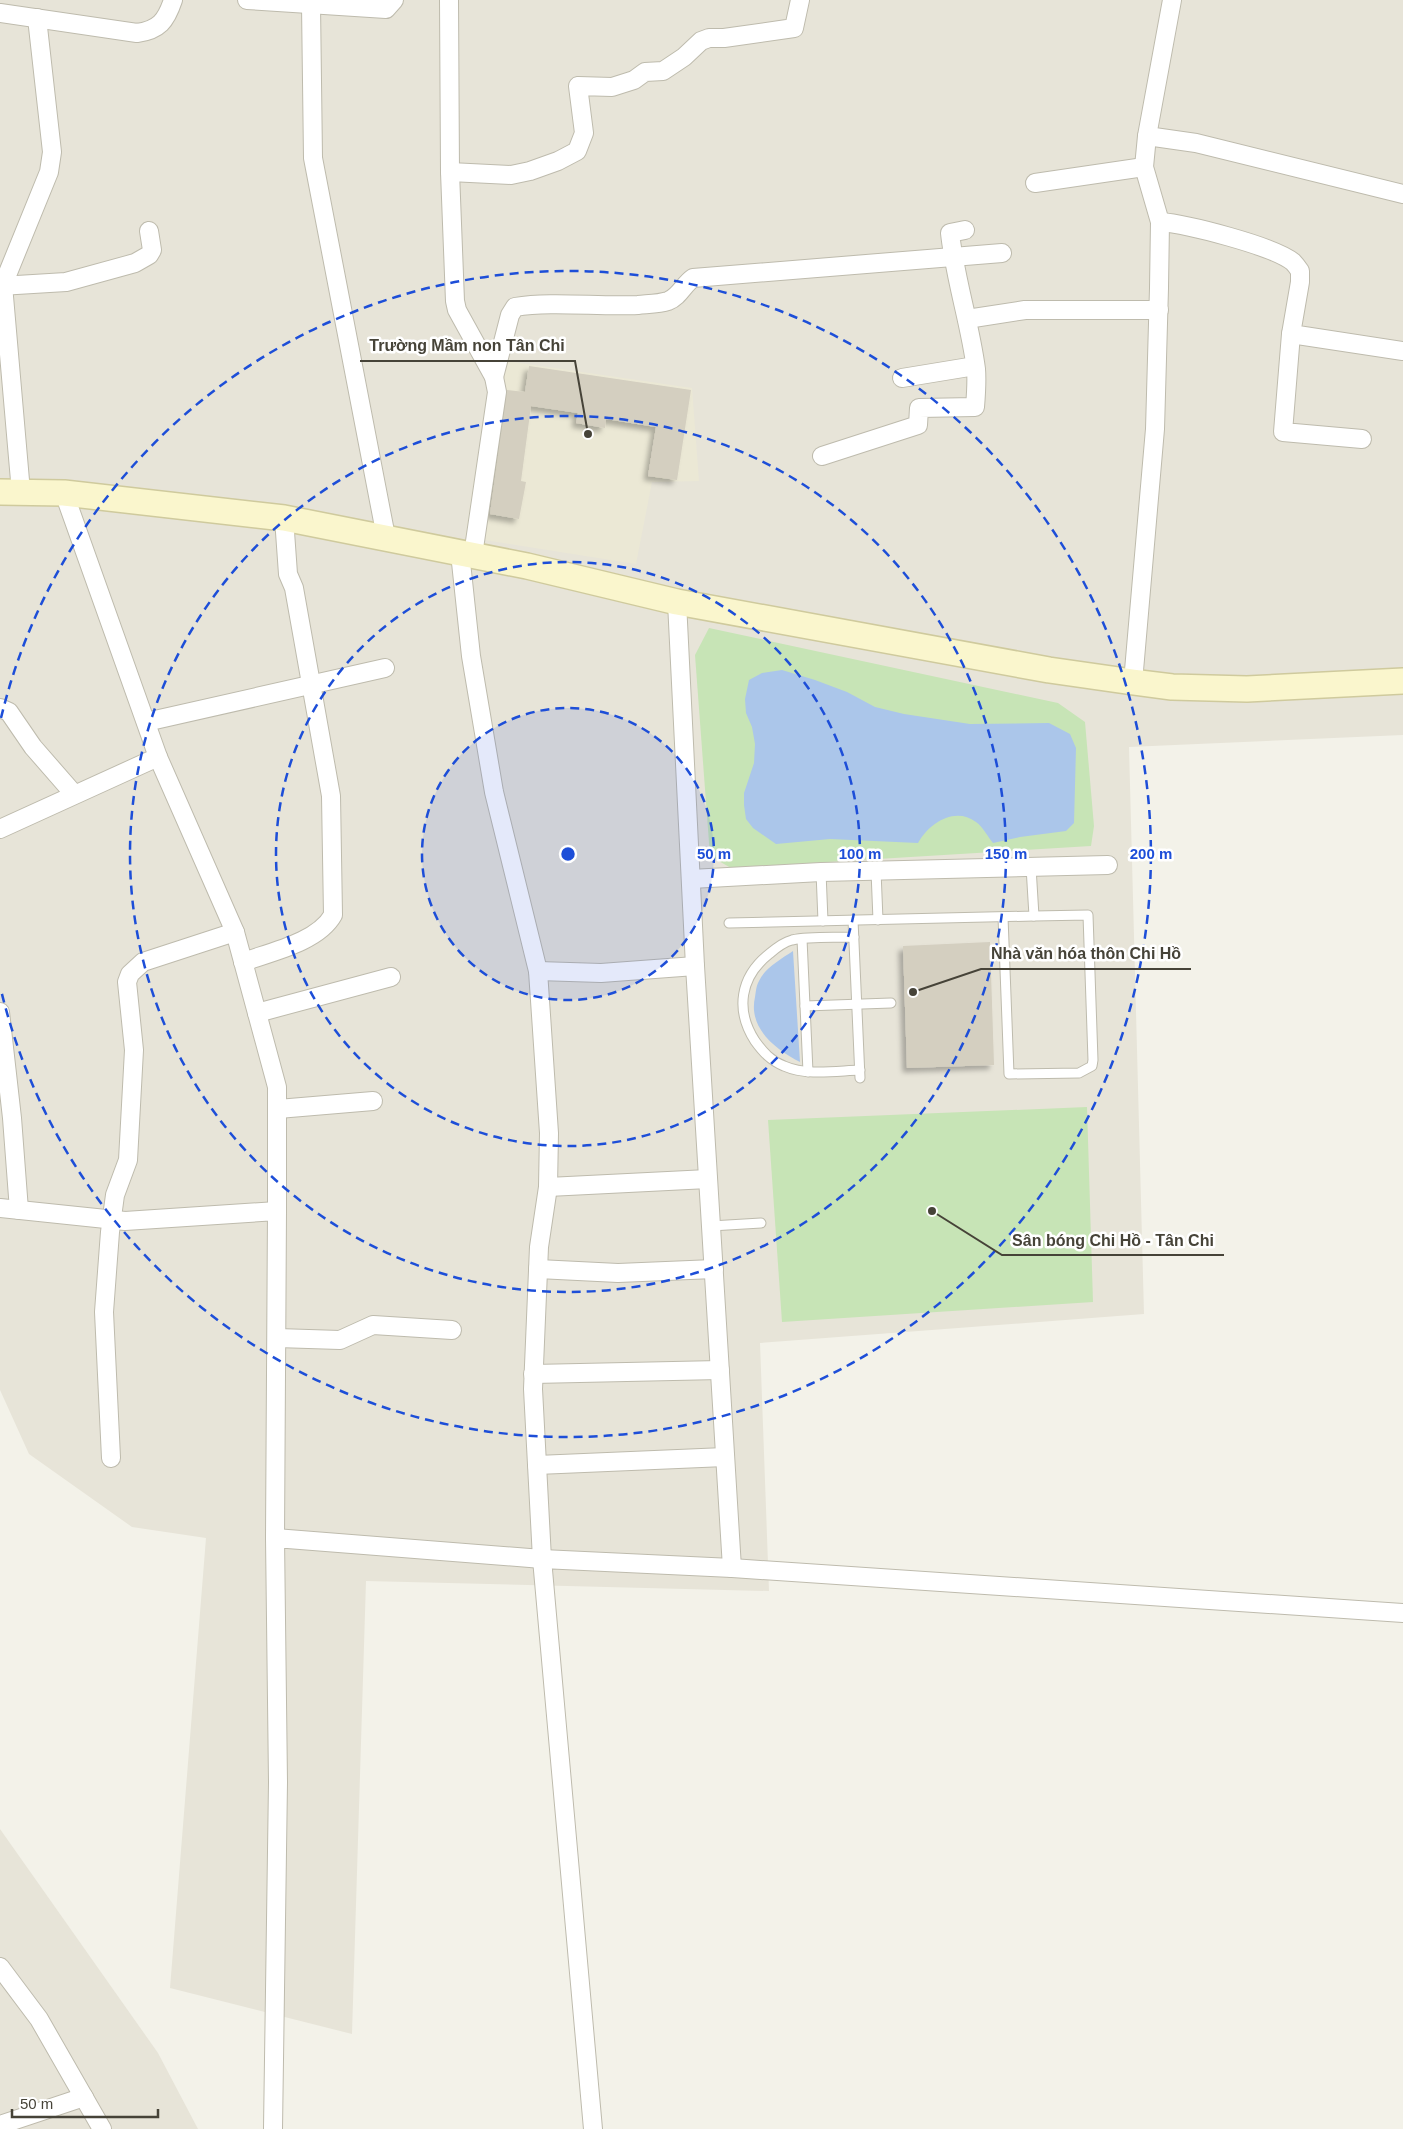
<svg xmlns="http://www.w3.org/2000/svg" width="1403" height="2129" viewBox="0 0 1403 2129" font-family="Arial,sans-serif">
<defs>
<filter id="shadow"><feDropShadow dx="-4.5" dy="4.5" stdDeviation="2.5" flood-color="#0004"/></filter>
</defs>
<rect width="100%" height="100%" fill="#f3f2e9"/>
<g fill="#e7e4d8">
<path d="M0 0H1403V735L1129 747 1144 1314 760 1343 769 1591 366 1581 352 2034 170 1988 206 1538 132 1527 29 1454 0 1390Z"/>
<path d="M0 1829 158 2053 198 2129H0Z"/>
</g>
<path fill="#ebe8d5" d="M493 359 692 388 699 481 652 482 636 564 465 537Z"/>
<g fill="#c7e4b6">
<path d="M709 628 1058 703 1085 722 1094 826 1091 846 731 868 710 856 695 655Z"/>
<path d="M1087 1107 1093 1302 782 1322 768 1120Z"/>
</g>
<g fill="#abc6ea">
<path d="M782 670 815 680 847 692 875 707 904 714 970 724 1049 723 1070 734 1076 748 1074 823 1066 831 1020 837 993 843C988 837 983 827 976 822 955 806 929 823 918 843L830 839 776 844 753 828 746 819 744 805V793L754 763 755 744 752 727 746 713 745 699 749 680 762 673Z"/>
<path d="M793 951 800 1062C775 1049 748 1028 755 997 756 992 756 986 759 981 765 968 781 959 793 951Z"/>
</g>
<g fill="#d4cfc0" filter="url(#shadow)">
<path d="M529 366 691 390 677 480 648 476 656 427 606 419 605 428 576 423 578 413 531 406 521 481 526 482 519 519 490 514 507 390 525 392Z"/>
<path d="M990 942 994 1065 907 1068 903 946Z"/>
</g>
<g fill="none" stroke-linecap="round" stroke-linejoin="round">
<defs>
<g id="lane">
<path d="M876 871 878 920"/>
<path d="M821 872 823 921"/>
<path d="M1003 917 1009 1074 1079 1073 1092 1066 1093 1060 1088 915 1034 916"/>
<path d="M853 920 860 1078"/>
<path d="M729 923 1034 916 1031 867"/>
<path d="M854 937C834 938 811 936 792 940 784 942 776 948 769 954 740 977 735 1010 755 1041 763 1052 771 1061 784 1066 807 1076 835 1071 860 1070"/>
<path d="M802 939 808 1072"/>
<path d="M805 1006 891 1003"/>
<path d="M711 1226 761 1223"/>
</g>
<g id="street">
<path d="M247 0 386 9 394 0"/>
<path d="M449 0 450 172 455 301 457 310 494 377 497 392 473 555"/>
<path d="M311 5 313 158 386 537"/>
<path d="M0 13 137 33C159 30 166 21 173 0"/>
<path d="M1147 136 1196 143 1403 194"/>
<path d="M450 172 511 175 530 171 558 161 577 151 584 133 578 86 612 87 634 80 645 72 663 71 684 57 701 41 709 38H724L794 28 800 0"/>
<path d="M1035 183 1144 167"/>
<path d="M1160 222C1187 224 1273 246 1293 262 1296 265 1298 268 1300 271V282L1291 334 1403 351"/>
<path d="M0 286 66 282 135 263 149 255 152 250 149 231"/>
<path d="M967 319 1025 310H1159"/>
<path d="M1291 334 1283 432 1362 439"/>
<path d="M494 377 510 315 515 307C552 301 599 307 638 305 647 304 659 304 668 301 679 297 684 284 693 278L1002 253"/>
<path d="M902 378 975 366"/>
<path d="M822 456 918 425 919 408 975 407C976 395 977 381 976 369 970 323 955 279 950 233L965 230"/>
<path d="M21 492 3 285 49 172 52 152 37 18"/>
<path d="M64 493 158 757 235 932 277 1087V1211"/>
<path d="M677 602 695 966 732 1568"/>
<path d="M1133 682 1155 429 1159 288 1160 222 1144 167 1147 136 1172 0"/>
<path d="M0 708 9 712 33 747 74 794"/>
<path d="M146 722 385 668"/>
<path d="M0 829 158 757"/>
<path d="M691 879 821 872 1108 865"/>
<path d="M243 962C271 952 318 942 333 915L331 796 294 588 288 574 284 518"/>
<path d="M538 971 601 973 695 966"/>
<path d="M0 1012 12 1118 19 1210"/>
<path d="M257 1013 391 977"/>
<path d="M278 1109 373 1101"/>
<path d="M548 1187 708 1179"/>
<path d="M0 1208 125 1221 277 1211 275 1538"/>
<path d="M538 1269 618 1273 714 1269"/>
<path d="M277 1338 340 1340 373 1325 452 1330"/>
<path d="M533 1374 720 1370"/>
<path d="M111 1458 104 1312 110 1232 115 1195 128 1160 134 1050 127 982 130 974 143 962 235 932"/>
<path d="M537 1465 725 1457"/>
<path d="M0 1967 39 2019 102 2129"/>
<path d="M0 2125 84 2097"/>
<path d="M273 2129 278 1782 275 1538 542 1559 533 1389 539 1247 548 1187 549 1133 538 971 494 792 471 656 460 553"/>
<path d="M593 2129 542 1559 732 1568 1403 1613"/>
</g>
<path id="secondary" d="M0 492 64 493 284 518 527 566 677 602 1049 670 1133 682 1172 687 1247 689 1403 681"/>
</defs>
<use href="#lane" stroke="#bebbad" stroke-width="11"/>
<use href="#street" stroke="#bebbad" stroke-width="20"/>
<use href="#secondary" stroke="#cfca9d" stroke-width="28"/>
<use href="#lane" stroke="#fff" stroke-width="9"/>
<use href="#street" stroke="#fff" stroke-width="18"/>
<use href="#secondary" stroke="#faf6cd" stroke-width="25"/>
</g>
<circle cx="568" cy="854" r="146" fill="#1d4ed8" fill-opacity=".12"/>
<g fill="none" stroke="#1d4ed8" stroke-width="2.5" stroke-dasharray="9 6">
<circle cx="568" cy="854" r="146"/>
<circle cx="568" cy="854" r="292"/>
<circle cx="568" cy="854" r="438"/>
<path d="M1 718A583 583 0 1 1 1 990"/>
</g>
<circle cx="568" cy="854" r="8" fill="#1d4ed8" stroke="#fff" stroke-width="2.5"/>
<g font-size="15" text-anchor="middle" font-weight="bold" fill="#1d4ed8" stroke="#fff" stroke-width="5" stroke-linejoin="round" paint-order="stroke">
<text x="714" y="859">50 m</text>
<text x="860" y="859">100 m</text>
<text x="1006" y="859">150 m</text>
<text x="1151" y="859">200 m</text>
</g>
<path fill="none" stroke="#464338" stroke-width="2" d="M588 434L575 361H360M913 992L981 969H1191M932 1211L1002 1255H1224"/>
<g fill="#464338" stroke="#fff" stroke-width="2">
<circle cx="588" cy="434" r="5"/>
<circle cx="913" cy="992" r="5"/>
<circle cx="932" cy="1211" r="5"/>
</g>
<g font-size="16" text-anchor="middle" font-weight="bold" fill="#464338" stroke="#fff" stroke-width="5" stroke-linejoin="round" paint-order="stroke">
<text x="467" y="351">Trường Mầm non Tân Chi</text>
<text x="1086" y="959">Nhà văn hóa thôn Chi Hồ</text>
<text x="1113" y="1246">Sân bóng Chi Hồ - Tân Chi</text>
</g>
<path d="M12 2109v8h146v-8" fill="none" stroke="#464338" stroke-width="2.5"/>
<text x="20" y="2109" font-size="15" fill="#464338" stroke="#ffffff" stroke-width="4" paint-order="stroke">50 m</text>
</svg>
